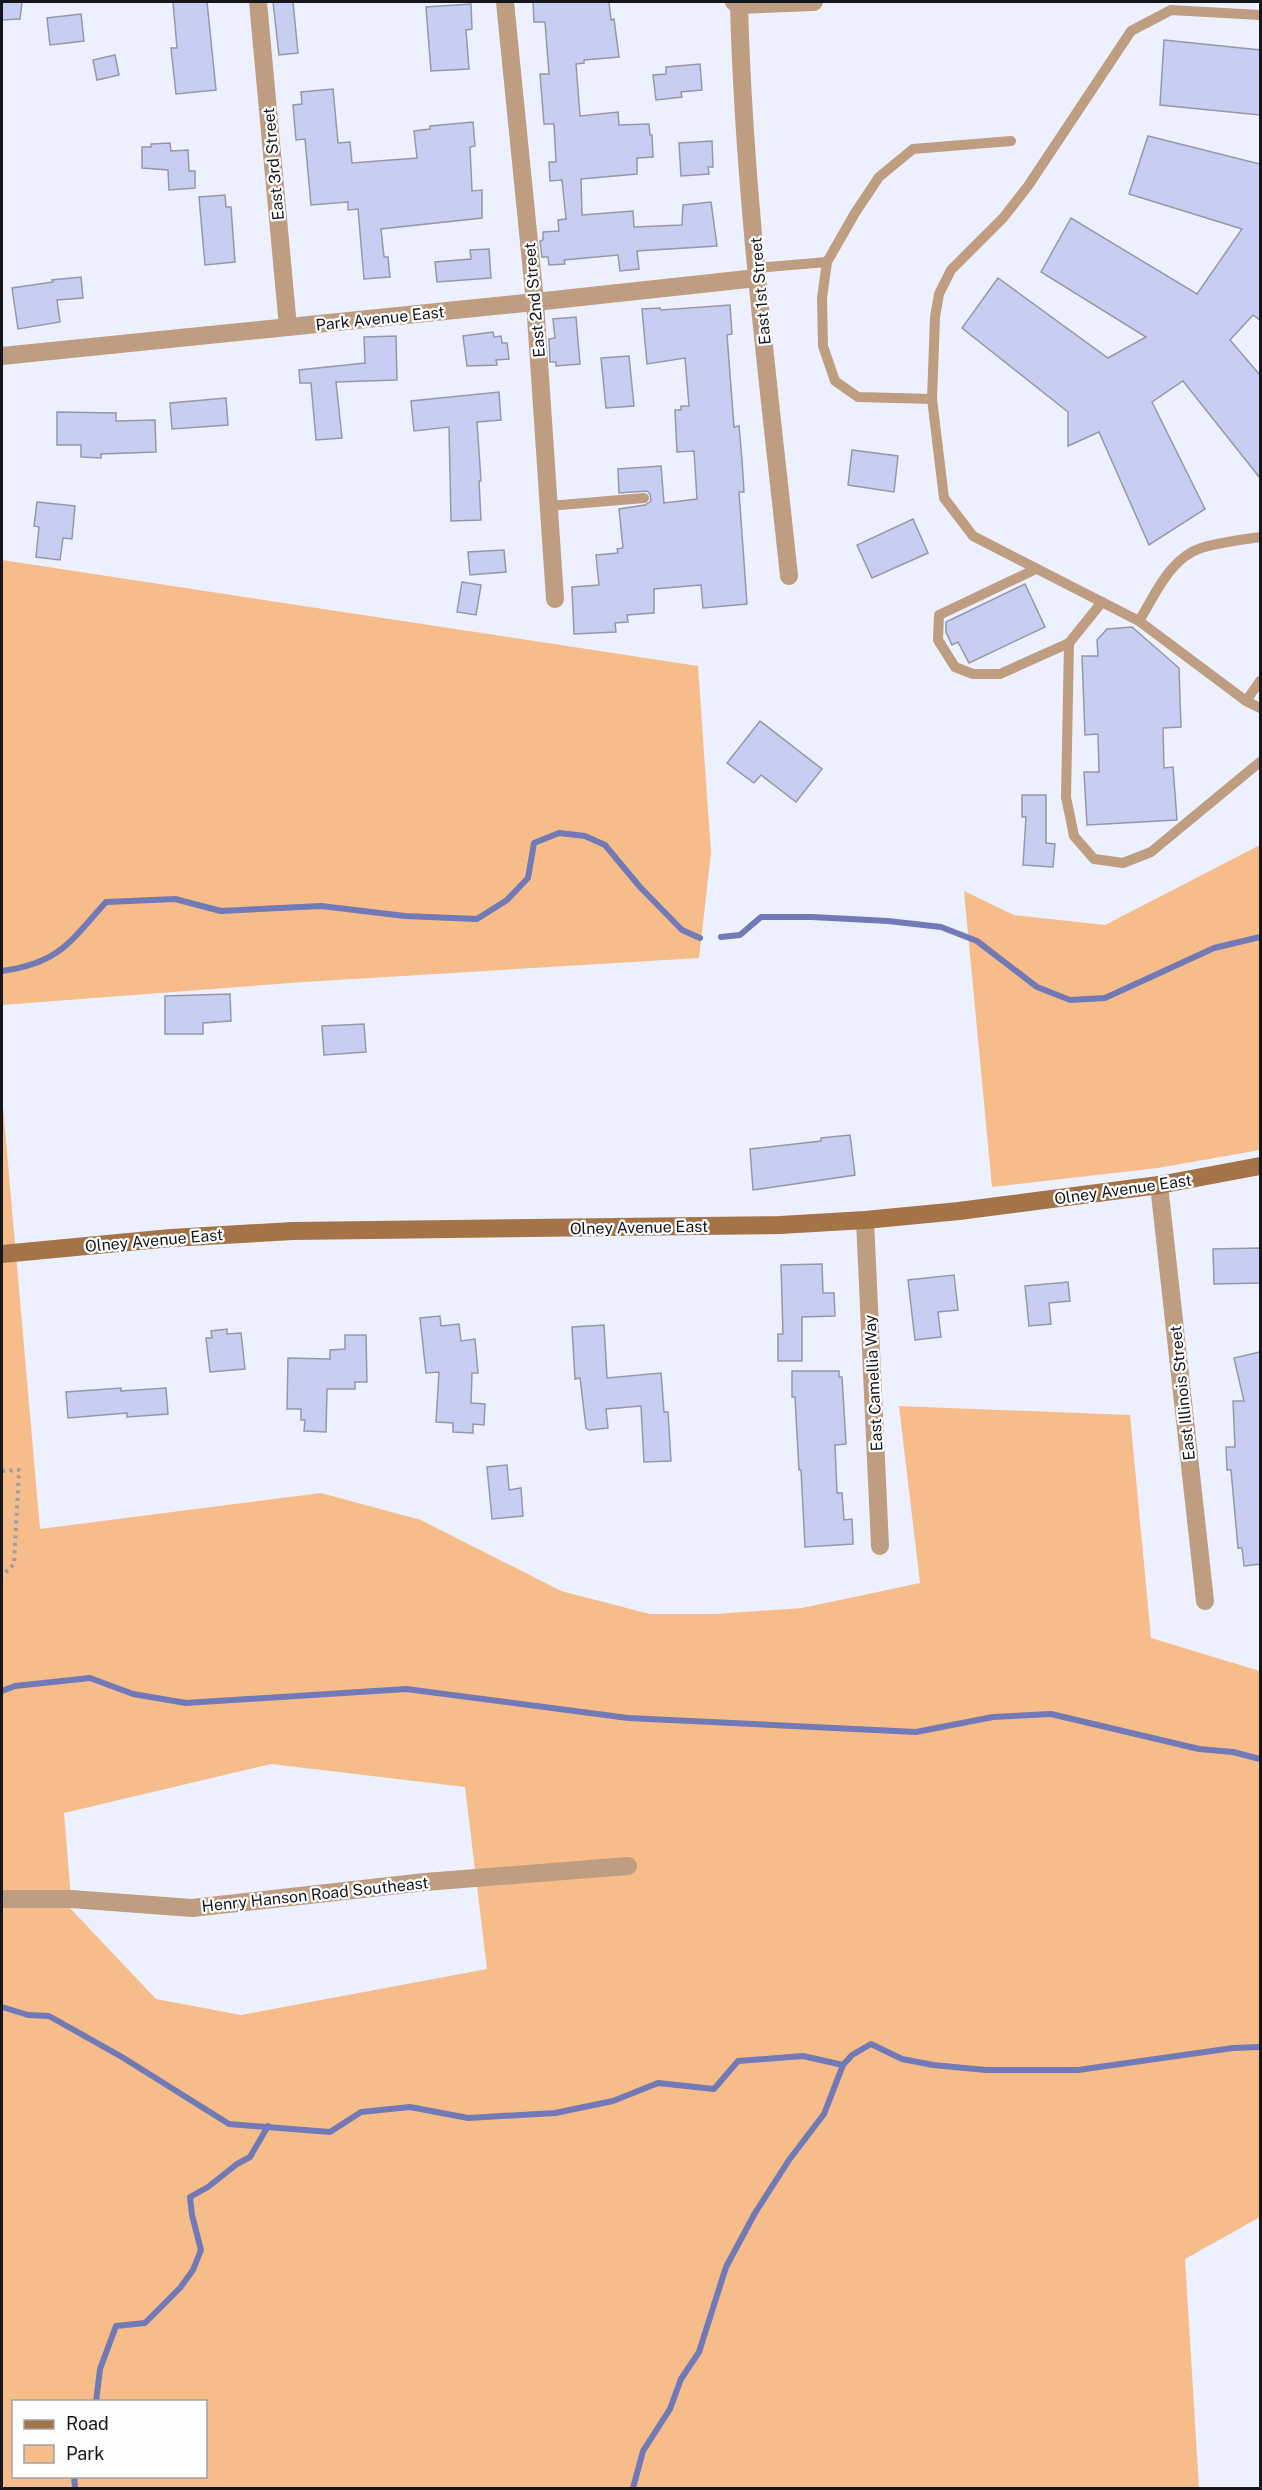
<svg xmlns="http://www.w3.org/2000/svg" width="1262" height="2490" viewBox="0 0 1262 2490" font-family="'Public Sans',sans-serif">
<rect width="100%" height="100%" fill="#edf0fe"/>
<g fill="#f6bd8a" fill-rule="evenodd">
<path d="M2 560 698 666 711 853 699 958 304 982 2 1005Z"/>
<path d="M1260 845V1150L1158 1168 992 1187 964 891 1014 915 1105 925Z"/>
<path d="M2 1095 40 1529 321 1493 421 1520 561 1591 650 1614H715L802 1608 920 1583 899 1406 1130 1415 1151 1638 1260 1671V2217L1185 2259 1199 2488H2V1908H70L156 1999 241 2015 487 1969 465 1787 271 1764 64 1813 71 1899H2ZM14 2402H206V2476H14Z"/>
</g>
<g fill="none" stroke-linecap="round" stroke-linejoin="round">
<g stroke="#7179b7" stroke-width="6">
<path d="M721 937 740 935 761 917H812L888 921 941 927 977 941 1037 987 1070 1000 1105 998 1214 948 1260 937"/>
<path d="M2 971C59 963 69 943 106 902L175 899 221 911 321 906 405 916 477 919 507 900 528 878 534 843 559 833 585 836 605 845 640 887 682 930 700 938"/>
<path d="M2 1691 15 1686 90 1678 133 1694 186 1703 406 1689 628 1718 916 1732 993 1717 1051 1714 1199 1749 1233 1752 1260 1759"/>
<path d="M2 2007 28 2015 49 2016 122 2057 229 2124 330 2132 361 2112 410 2107 468 2118 555 2113 613 2101 658 2083 714 2089 738 2061 803 2056 843 2065"/>
<path d="M96 2402 100 2369 116 2326 145 2323 180 2288 193 2270 201 2250 192 2215 190 2197 208 2187 237 2164 250 2157 268 2126"/>
<path d="M74 2476 75 2488"/>
<path d="M633 2488 643 2451 670 2409 681 2379 699 2352 726 2267 755 2213 789 2160 824 2114 843 2065 852 2055 871 2044 902 2059 933 2065 986 2070H1078L1233 2048 1260 2047"/>
</g>
</g>
<g fill="#c8cef2" stroke="#9598a8" stroke-width="1.5">
<path d="M2 2H22L20 19 2 20Z"/>
<path d="M173 2H207L216 90 176 94 171 48H177Z"/>
<path d="M273 2H293L298 53 279 55Z"/>
<path d="M533 2H609L611 20 614 19 619 57 584 60V63L576 64 580 116 618 112 619 125 649 124 650 135H652L653 157 637 158V174L581 179 582 215 633 211 634 227 682 225 683 205 711 202 717 246 637 251 639 269 620 271 618 255 564 260 565 264 549 265 548 257H542L540 241 543 240V232L559 231 558 220 566 219 562 180 550 181 549 162H556L554 124H544L540 74H549L545 22H534Z"/>
<path d="M471 4 472 29 466 30 469 69 431 71 426 7Z"/>
<path d="M81 14 84 41 50 45 47 18Z"/>
<path d="M1164 40 1260 50V115L1160 105Z"/>
<path d="M115 55 119 75 97 80 93 60Z"/>
<path d="M700 64 702 90 681 92 682 97 656 100 653 75 666 74V67Z"/>
<path d="M333 89 338 143 350 142 352 163 417 158 414 131 430 129V126L473 122 475 146 470 147 472 191 482 190V218L381 229 384 257H388L390 277 364 279 358 209 348 210V202L311 205 305 139 296 140 293 105 302 104 301 92Z"/>
<path d="M1148 136 1260 164V320L1253 315 1230 340 1260 375V478L1183 381 1152 402 1205 509 1149 545 1099 432 1068 446V412L962 328 998 278 1108 358 1146 337 1041 272 1071 218 1197 294 1242 229 1129 194Z"/>
<path d="M712 141 713 167H708L709 174 681 176 679 143Z"/>
<path d="M170 143 171 151 188 150 189 171H195V188L169 190 168 170 142 168V147H151V144Z"/>
<path d="M225 195 226 207H231L235 262 205 265 199 197Z"/>
<path d="M489 249 491 278 437 282 435 262 471 259 470 250Z"/>
<path d="M81 277 83 298 57 300 60 322 18 329 12 288 53 282 52 280Z"/>
<path d="M730 305 732 334 727 335 734 427 739 426 742 460 744 492H739L747 604 703 608 701 585 654 589V613L627 615 628 622 615 623 616 632 574 634 572 587 599 585 596 555 618 553 617 549 623 548 619 509 645 505 651 501 650 494 647 491 619 493 618 469 661 466 664 503 697 499 694 451 677 452 675 410H681V406H689L685 358 647 364 642 309 660 308 661 310Z"/>
<path d="M576 317 580 364 556 366V362H550L549 339 555 338 553 319Z"/>
<path d="M493 332 494 337 501 336 502 343H507L509 359 496 360 497 365 467 366 463 336Z"/>
<path d="M396 336 397 380 336 382 342 438 316 440 311 383H300L299 370 365 363 364 337Z"/>
<path d="M629 356 634 406 606 408 601 358Z"/>
<path d="M499 392 501 420 477 422 481 481H479L481 520 451 521 449 427 414 431 411 401Z"/>
<path d="M226 398 228 425 172 429 170 403Z"/>
<path d="M57 412 116 413V421L155 420 156 452 101 454V458L81 457V445H57Z"/>
<path d="M852 450 898 456 894 492 848 485Z"/>
<path d="M37 502 75 506 72 539 63 538 60 560 36 557 39 527 34 526Z"/>
<path d="M913 519 928 553 872 578 857 545Z"/>
<path d="M504 550 506 572 470 575 468 552Z"/>
<path d="M462 582 481 585 476 615 457 612Z"/>
<path d="M1025 584 1045 627 969 663 958 642 952 645 946 632V622Z"/>
<path d="M1132 627 1179 668 1181 727 1163 728 1164 768 1173 767 1177 820 1087 825 1084 772H1099L1098 734 1085 735 1082 656H1098L1097 640 1107 629Z"/>
<path d="M760 721 822 769 796 802 761 775 754 783 727 763Z"/>
<path d="M1022 795H1046V843L1055 844 1053 867 1023 865 1026 817H1022Z"/>
<path d="M230 994 231 1021 203 1023V1034H165V996Z"/>
<path d="M364 1024 366 1052 324 1055 322 1026Z"/>
<path d="M850 1135 855 1175 753 1190 750 1149 821 1141V1138Z"/>
<path d="M1260 1248V1283L1214 1284 1213 1249Z"/>
<path d="M822 1264 823 1293H834L835 1316 802 1317V1361H778V1334H783L781 1265Z"/>
<path d="M954 1275 958 1310 938 1312 941 1337 915 1340 908 1280Z"/>
<path d="M1068 1282 1070 1301 1049 1303 1051 1324 1029 1326 1025 1286Z"/>
<path d="M440 1316 441 1326 459 1324 461 1341 475 1339 478 1373H472L471 1403 485 1404 484 1425 473 1424V1433L453 1432V1423L436 1422 439 1372 426 1373 420 1318Z"/>
<path d="M604 1325 607 1378 661 1373 664 1412H668L671 1461 644 1462 641 1406 606 1409 608 1428 589 1430 586 1428 580 1378 575 1379 572 1327Z"/>
<path d="M227 1329V1334L241 1333 245 1369 210 1372 206 1338H212L211 1331Z"/>
<path d="M345 1335H366L367 1382H355V1389H327L326 1432 304 1431 305 1420H301V1409H287L288 1358 330 1359V1350L345 1349Z"/>
<path d="M1260 1352V1564L1244 1566 1242 1548H1238L1231 1470H1227L1226 1447H1235L1233 1401H1244L1234 1358Z"/>
<path d="M792 1371H839V1377H842L846 1444 835 1445 837 1493H842L844 1520 852 1519 853 1544 805 1547 801 1470H799L795 1397H792Z"/>
<path d="M121 1388V1391L166 1388 168 1414 127 1417V1413L68 1418 66 1392Z"/>
<path d="M507 1465 509 1490 521 1488 523 1516 492 1519 487 1467Z"/>
</g>
<g fill="none" stroke-linecap="round" stroke-linejoin="round">
<path stroke="#9b9da8" stroke-width="4" stroke-dasharray="3 4.5" stroke-linecap="butt" d="M2 1471 19 1470 14 1564 2 1576"/>
<g stroke="#bf9d80" stroke-width="10">
<path d="M1260 15 1171 10 1131 31 1028 186 1003 218 951 270 939 294 935 317 932 399 944 498 973 536 1139 621 1246 701 1260 708"/>
<path d="M757 268 827 262"/>
<path d="M932 399 858 397 835 381 823 346 822 298 827 262 855 213 879 177 913 149 1011 141"/>
<path d="M549 506 644 498"/>
<path d="M1036 569 939 615 938 640 955 667 973 674H1000L1069 643"/>
<path d="M1102 602 1069 643 1066 797 1074 836 1094 859 1123 863 1151 852 1260 762"/>
<path d="M1139 621C1155 595 1170 558 1201 548 1220 542 1241 540 1260 537"/>
<path d="M1246 701 1260 681"/>
</g>
<g stroke="#bf9d80" stroke-width="18">
<path d="M258 2 288 327"/>
<path d="M505 2 535 302 555 599"/>
<path d="M734 2 739 5 814 2"/>
<path d="M739 5C744 196 769 387 789 576"/>
<path d="M2 356 535 302 757 278"/>
<path d="M1159 1185 1205 1601"/>
<path d="M865 1220 880 1546"/>
<path d="M2 1899H71L192 1908 425 1882 628 1866"/>
</g>
<path stroke="#a47448" stroke-width="18" d="M2 1254 171 1238 293 1231 780 1225 865 1220 959 1211 1159 1185 1260 1166"/>
</g>
<g text-anchor="middle" stroke-width="4.5" stroke-linejoin="round" paint-order="stroke">
<g font-size="16" fill="#15161c" stroke="#fefefe">
<text transform="translate(273 164) rotate(-95)" y="6">East 3rd Street</text>
<text transform="translate(760 291) rotate(-95)" y="6">East 1st Street</text>
<text transform="translate(534 300) rotate(-95)" y="6">East 2nd Street</text>
<text transform="translate(380 318) rotate(-6)" y="6">Park Avenue East</text>
<text transform="translate(1123 1189) rotate(-8)" y="6">Olney Avenue East</text>
<text transform="translate(639 1227) rotate(-1)" y="6">Olney Avenue East</text>
<text transform="translate(154 1240) rotate(-5)" y="6">Olney Avenue East</text>
<text transform="translate(873 1383) rotate(-93)" y="6">East Camellia Way</text>
<text transform="translate(1182 1393) rotate(-96)" y="6">East Illinois Street</text>
<text transform="translate(315 1894) rotate(-6)" y="6">Henry Hanson Road Southeast</text>
</g>
</g>
<rect width="1262" height="2490" fill="none" stroke="#15161c" stroke-width="6"/>
<rect x="12" y="2400" width="195" height="78" fill="#fefefe" stroke="#a1a1a4" stroke-width="1.5"/>
<rect x="24" y="2420" width="30" height="9" fill="#a47448" stroke="#a1a1a4" stroke-width="1.5"/>
<text x="66" y="2430" font-size="18" fill="#15161c">Road</text>
<rect x="24" y="2445" width="30" height="18" fill="#f6bd8a" stroke="#a1a1a4" stroke-width="1.5"/>
<text x="66" y="2460" font-size="18" fill="#15161c">Park</text>
</svg>
